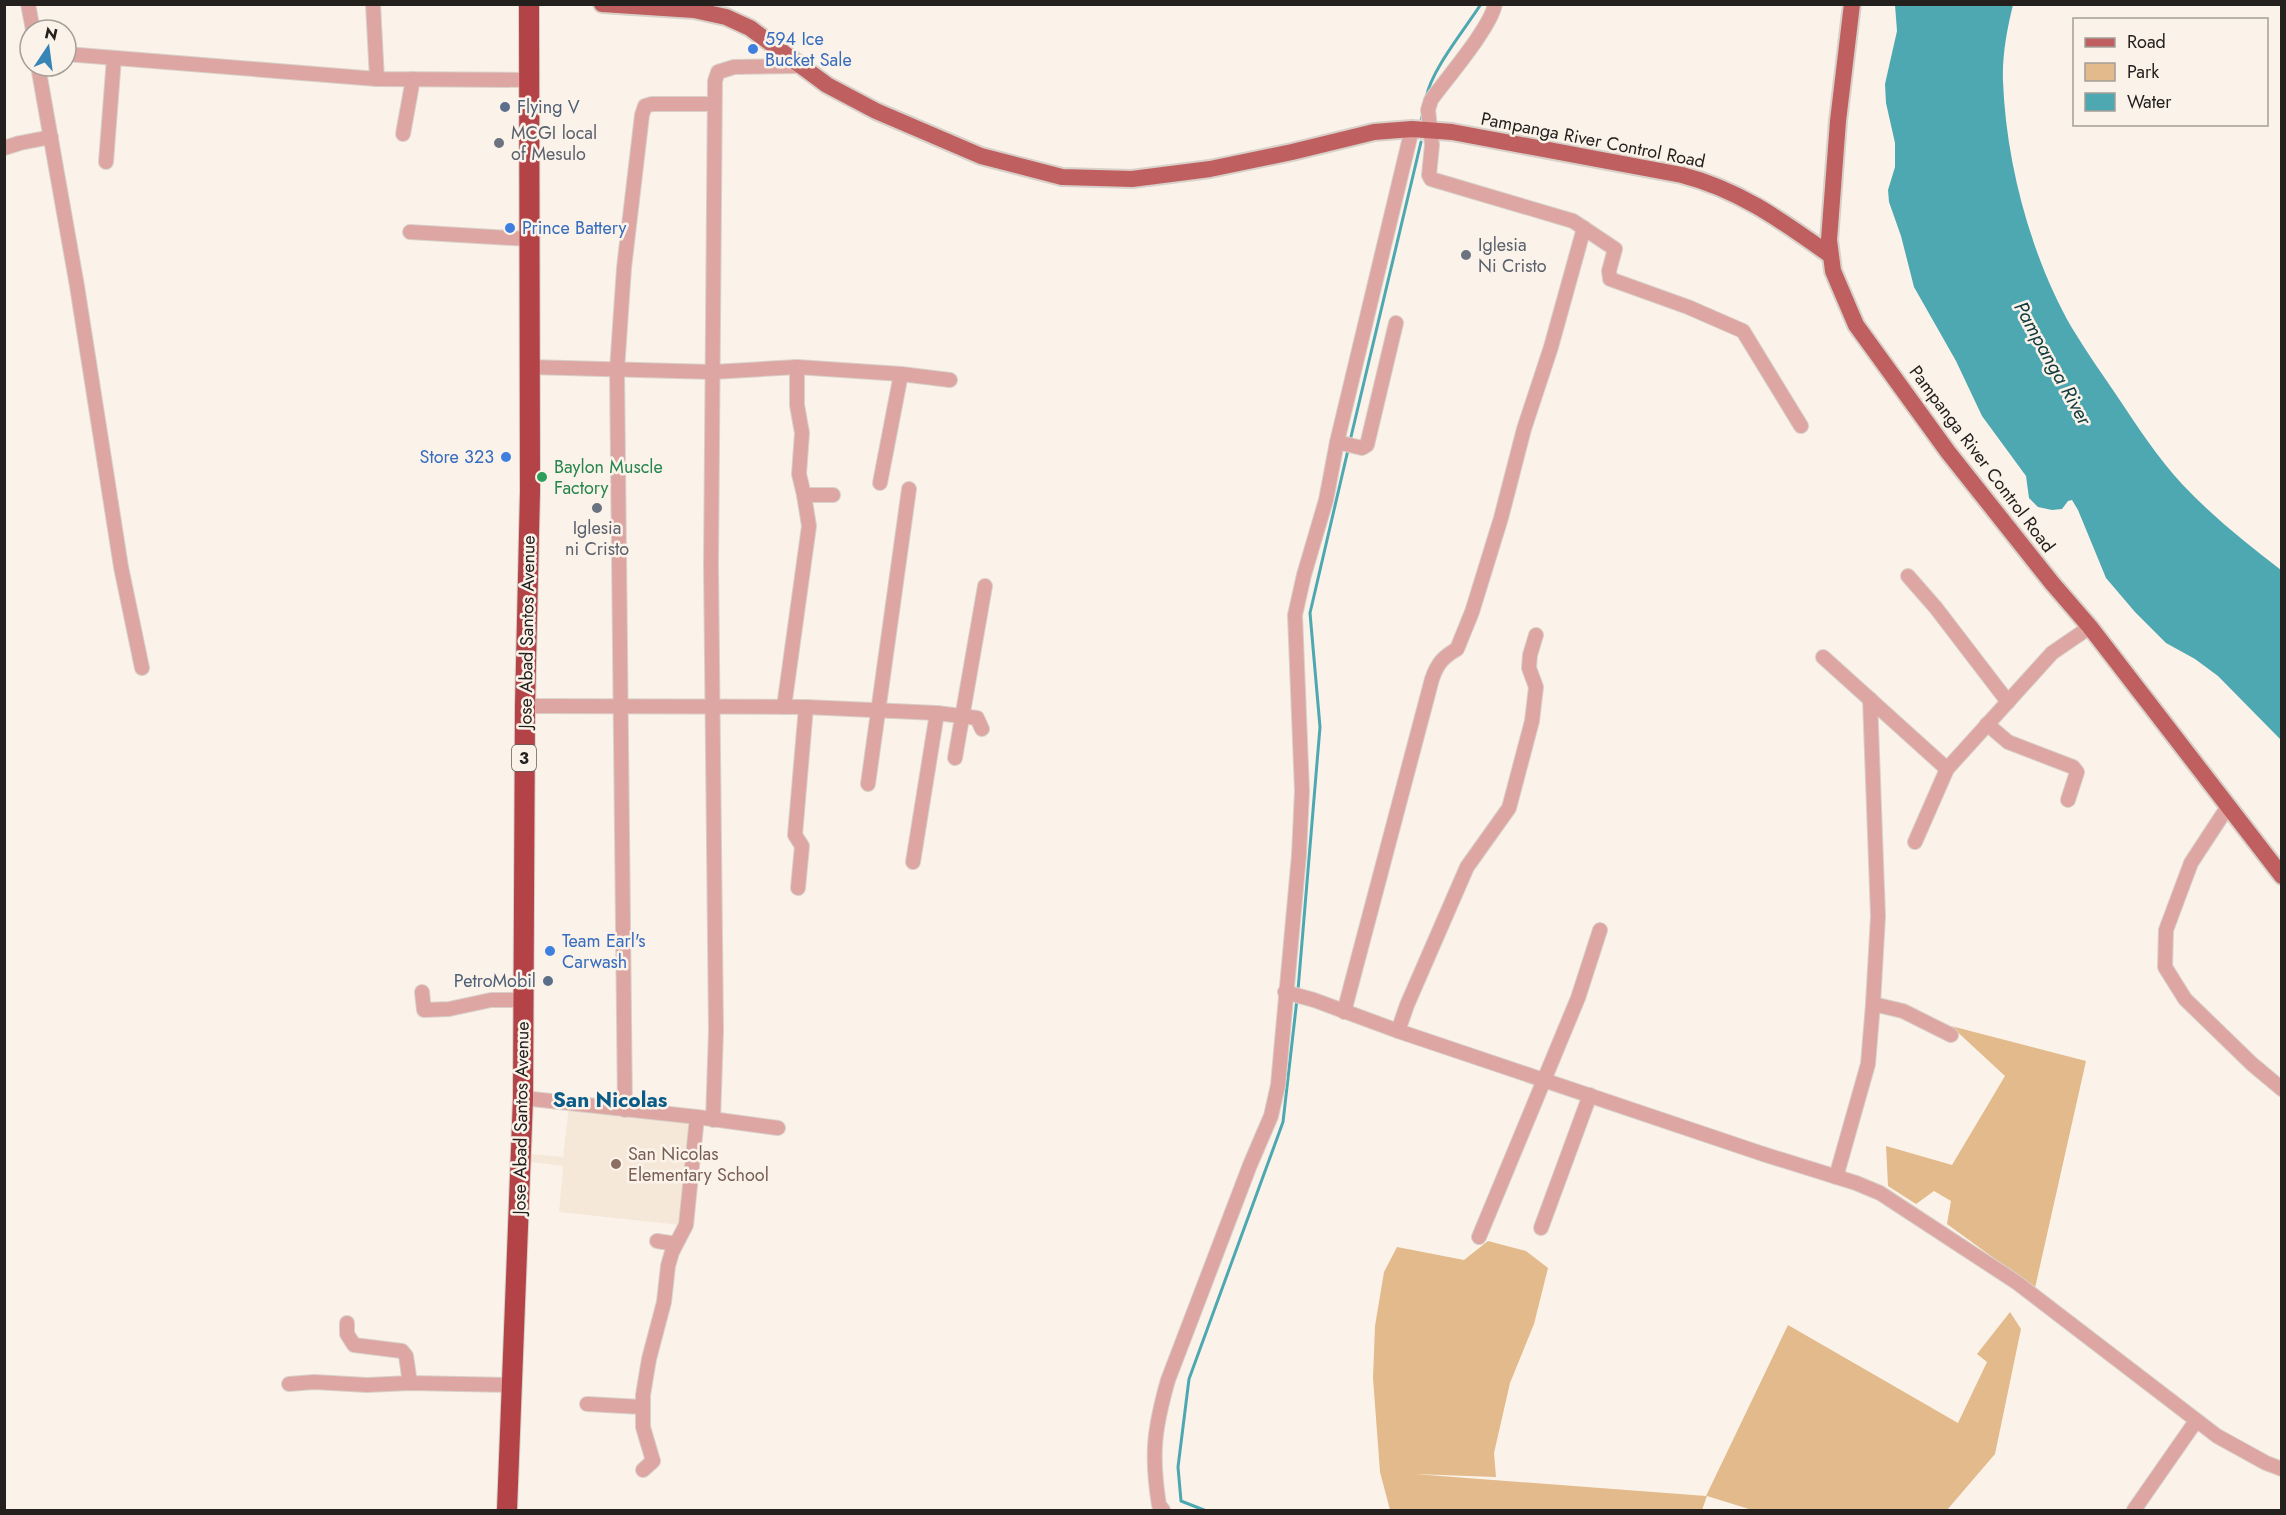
<svg xmlns="http://www.w3.org/2000/svg" width="2286" height="1515" viewBox="0 0 2286 1515" font-family="Jost,sans-serif">
<rect width="100%" height="100%" fill="#fbf3ea"/>
<path fill="#f5e8d9" d="M569 1106 690 1119 680 1225 559 1212 563 1166 530 1162 531 1154 563 1157Z"/>
<g fill="#e2ba8b">
<path d="M1951 1026 2086 1061 2035 1288 1947 1224 1951 1201 1934 1191 1916 1204 1888 1186 1886 1146 1952 1165 2005 1076Z"/>
<path d="M1488 1241 1526 1251 1548 1268 1534 1324 1510 1383 1494 1453 1496 1477 1414 1474 1706 1496 1788 1325 1958 1423 1987 1362 1977 1354 2010 1312 2021 1329 1995 1454 1947 1510H1752L1707 1496 1702 1510H1390L1380 1472 1373 1378 1375 1326 1384 1272 1397 1247 1464 1260Z"/>
</g>
<path fill="#4ea8b1" d="M1895 5H2013C2007 29 2002 56 2003 81 2006 163 2031 257 2072 328 2086 351 2102 374 2117 396 2137 426 2158 458 2182 484 2212 516 2246 543 2281 570V740L2218 676 2195 659 2166 643 2135 612 2106 578 2078 510 2072 500 2068 501 2062 509 2052 510 2038 507 2029 498 2026 476 1982 416 1956 361 1914 287 1901 236 1889 202 1888 190 1895 167V143L1886 103 1885 84 1897 31Z"/>
<g fill="none" stroke-linecap="round" stroke-linejoin="round">
<g stroke="#4ea8b1" stroke-width="3">
<path d="M1426 98C1431 70 1465 29 1481 4"/>
<path d="M1421 121 1423 113"/>
<path d="M1350 441 1421 142"/>
<path d="M1298 990 1320 727 1310 613 1348 450"/>
<path d="M1204 1510 1181 1501 1178 1467 1189 1379 1283 1122 1297 999"/>
</g>
<defs>
<g id="minor">
<path d="M28 4 33 30"/>
<path d="M373 4 377 79"/>
<path d="M1495 4C1491 27 1447 78 1431 100L1428 110 1432 145 1429 175 1431 179 1573 221 1615 249 1609 271 1610 279 1688 307 1743 331 1801 426"/>
<path d="M66 54 377 79 529 80"/>
<path d="M38 66 77 286 121 567 142 668"/>
<path d="M403 134 413 79"/>
<path d="M4 148 20 143 51 137"/>
<path d="M106 162 114 58"/>
<path d="M410 232 528 239"/>
<path d="M529 367 713 372 797 367 901 374 950 380"/>
<path d="M797 367V405L802 433 799 474 804 495H833"/>
<path d="M1337 442 1362 448 1367 445 1396 323"/>
<path d="M880 483 901 374"/>
<path d="M1908 576 1936 608 2008 702"/>
<path d="M1823 657 1947 769"/>
<path d="M525 706 806 707 937 713 977 718 982 729"/>
<path d="M784 707 809 526 804 495"/>
<path d="M1987 724 2008 742 2073 767 2077 772 2068 800"/>
<path d="M955 758 985 586"/>
<path d="M868 784 909 489"/>
<path d="M2227 808 2191 863 2166 930 2165 967 2185 999 2252 1064 2282 1089"/>
<path d="M1915 842 1947 769 2052 653 2090 627"/>
<path d="M913 862 937 713"/>
<path d="M798 888 802 846 795 835 806 707"/>
<path d="M422 992 424 1010 449 1009 491 1000H523"/>
<path d="M1285 992 1314 1000 1398 1031 1763 1154 1856 1183 1880 1193 2016 1282 2217 1436 2266 1463 2282 1469"/>
<path d="M1873 1004 1903 1011 1951 1035"/>
<path d="M1344 1012 1432 679C1437 664 1443 657 1457 649L1472 612 1501 518 1524 429 1551 347 1584 228"/>
<path d="M1398 1031 1407 1005 1467 867 1509 808 1532 721 1536 687 1529 668 1530 655 1536 635"/>
<path d="M523 1098 697 1117 778 1128"/>
<path d="M625 1110 617 370 624 268 642 115 645 106 652 104H714"/>
<path d="M713 1120 716 1031 711 565 715 81 718 72 734 67 800 66"/>
<path d="M1836 1177 1868 1064 1873 1004 1878 916 1870 699"/>
<path d="M1541 1228 1590 1095"/>
<path d="M1479 1237 1578 998 1600 930"/>
<path d="M657 1241 676 1244"/>
<path d="M347 1323V1334L354 1345 402 1351 406 1356 410 1383"/>
<path d="M289 1384 314 1382 367 1385 410 1383 512 1385"/>
<path d="M587 1404 642 1407"/>
<path d="M643 1470 653 1461 643 1427V1395L649 1359 664 1302 668 1266 672 1252 686 1225 697 1117"/>
<path d="M1163 1510 1159 1505C1151 1455 1154 1429 1168 1380L1250 1165 1271 1116 1278 1085 1299 855 1302 791 1295 615 1304 575 1326 500 1337 442 1412 129"/>
<path d="M2134 1510 2196 1421"/>
</g>
<g id="major">
<path d="M602 4 694 10 726 17 750 28 827 85 876 111 981 156 1062 177 1132 179 1210 169 1292 152 1374 132 1412 129 1452 132 1682 175C1740 190 1782 221 1830 255"/>
<path d="M1852 4 1838 121 1829 240 1833 271 1856 325 1948 452 2052 583 2090 627 2282 876"/>
</g>
<path id="highway" d="M507 1510 523 1098 525 706 530 491 529 4"/>
</defs>
<use href="#minor" stroke="#d8d1c9" stroke-width="16"/>
<use href="#major" stroke="#d8d1c9" stroke-width="20"/>
<use href="#highway" stroke="#d8d1c9" stroke-width="22"/>
<use href="#minor" stroke="#dda6a3" stroke-width="14"/>
<use href="#major" stroke="#c05f5f" stroke-width="16"/>
<use href="#highway" stroke="#b34346" stroke-width="20"/>
</g>
<g fill="#3f7fe0" stroke="#fbf3ea" stroke-width="2">
<circle cx="753" cy="49" r="6"/>
<circle cx="510" cy="228" r="6"/>
<circle cx="506" cy="457" r="6"/>
<circle cx="550" cy="951" r="6"/>
</g>
<g fill="#5c6f8a" stroke="#fbf3ea" stroke-width="2">
<circle cx="505" cy="107" r="6"/>
<circle cx="548" cy="981" r="6"/>
</g>
<g fill="#6b7280" stroke="#fbf3ea" stroke-width="2">
<circle cx="499" cy="143" r="6"/>
<circle cx="1466" cy="255" r="6"/>
<circle cx="597" cy="508" r="6"/>
</g>
<circle fill="#2e9e5b" stroke="#fbf3ea" stroke-width="2" cx="542" cy="477" r="6"/>
<circle fill="#8d6e63" stroke="#fbf3ea" stroke-width="2" cx="616" cy="1164" r="6"/>
<g text-anchor="middle" stroke-width="5" stroke-linejoin="round" paint-order="stroke">
<rect fill="#fbf3ea" stroke="#645f5a" stroke-width="1.5" x="512" y="745" width="24" height="26" rx="4.5"/>
<g font-size="16" font-weight="bold" fill="#23201d">
<text x="524" y="764">3</text>
</g>
<g font-size="18" fill="#366cbe" stroke="#fbf3ea" text-anchor="start">
<text x="765" y="45">594 Ice<tspan x="765" dy="21">Bucket Sale</tspan></text>
<text x="522" y="234">Prince Battery</text>
<text x="494" y="463" text-anchor="end">Store 323</text>
<text x="562" y="947">Team Earl's<tspan x="562" dy="21">Carwash</tspan></text>
</g>
<g font-size="18" fill="#4e5e75" stroke="#fbf3ea" text-anchor="start">
<text x="517" y="113">Flying V</text>
<text x="536" y="987" text-anchor="end">PetroMobil</text>
</g>
<g font-size="18" fill="#5b616d" stroke="#fbf3ea" text-anchor="start">
<text x="511" y="139">MCGI local<tspan x="511" dy="21">of Mesulo</tspan></text>
<text x="1478" y="251">Iglesia<tspan x="1478" dy="21">Ni Cristo</tspan></text>
<text x="597" y="534" text-anchor="middle">Iglesia<tspan x="597" dy="21">ni Cristo</tspan></text>
</g>
<g font-size="18" fill="#23201d" stroke="#fbf3ea">
<text transform="translate(1593 140) rotate(11)" y="6">Pampanga River Control Road</text>
<text transform="translate(1982 459) rotate(53)" y="6">Pampanga River Control Road</text>
<text transform="translate(527 632) rotate(-89)" y="6">Jose Abad Santos Avenue</text>
<text transform="translate(521 1118) rotate(-89)" y="6">Jose Abad Santos Avenue</text>
</g>
<g font-size="18" fill="#27864d" stroke="#fbf3ea" text-anchor="start">
<text x="554" y="473">Baylon Muscle<tspan x="554" dy="21">Factory</tspan></text>
</g>
<g font-size="18" fill="#785e54" stroke="#fbf3ea" text-anchor="start">
<text x="628" y="1160">San Nicolas<tspan x="628" dy="21">Elementary School</tspan></text>
</g>
<g font-size="20" font-style="italic" fill="#0e3a3e" stroke="#fbf3ea">
<text transform="translate(2053 363) rotate(61)" y="7">Pampanga River</text>
</g>
<g font-size="21" font-weight="bold" fill="#0a5b87" stroke="#fbf3ea">
<text x="610" y="1107">San Nicolas</text>
</g>
</g>
<rect width="2286" height="1515" fill="none" stroke="#23201d" stroke-width="12"/>
<rect x="2073" y="18" width="195" height="108" fill="#fbf3ea" stroke="#a59f98" stroke-width="1.5"/>
<rect x="2085" y="38" width="30" height="9" fill="#c05f5f" stroke="#a59f98" stroke-width="1.5"/>
<text x="2127" y="48" font-size="18" fill="#23201d">Road</text>
<rect x="2085" y="63" width="30" height="18" fill="#e2ba8b" stroke="#a59f98" stroke-width="1.5"/>
<text x="2127" y="78" font-size="18" fill="#23201d">Park</text>
<rect x="2085" y="93" width="30" height="18" fill="#4ea8b1" stroke="#a59f98" stroke-width="1.5"/>
<text x="2127" y="108" font-size="18" fill="#23201d">Water</text>
<g transform="translate(48 48) rotate(13)"><circle r="28" fill="#fbf3ea" stroke="#a59f98" stroke-width="1.5"/>
<path d="M0-4.5L10 22L0 15L-10 22Z" fill="#3685b7"/>
<text y="-9" font-size="16" font-weight="bold" text-anchor="middle" fill="#23201d">N</text>
</g>
</svg>
